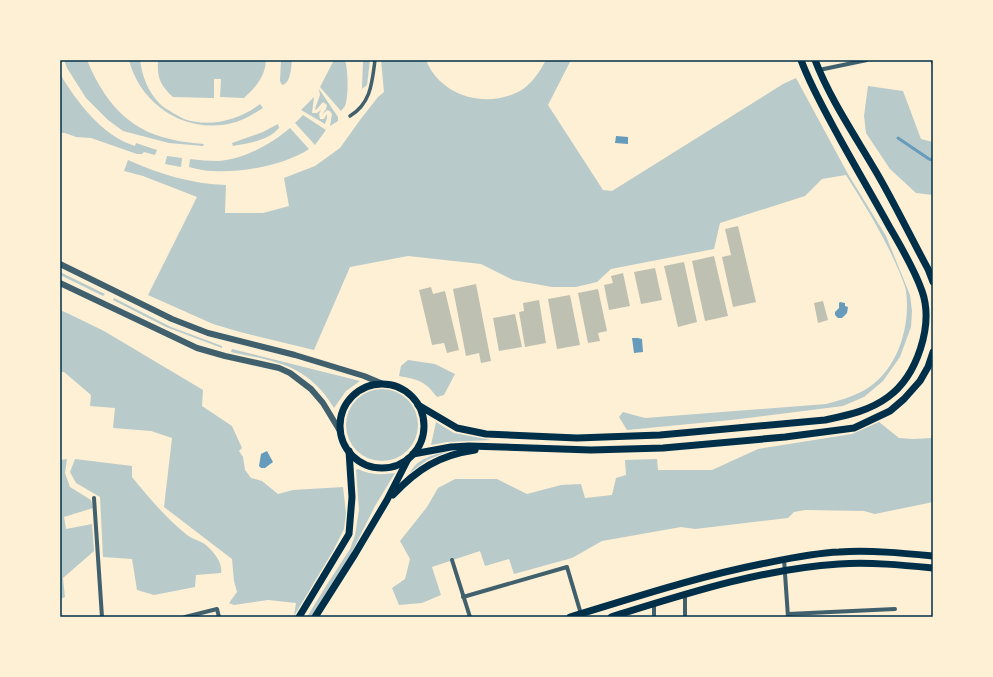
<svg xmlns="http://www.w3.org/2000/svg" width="993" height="677" viewBox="0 0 993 677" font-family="'Titillium Web',sans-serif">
<rect width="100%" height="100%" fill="#fdf0d5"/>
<g fill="#b9caca">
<path d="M64 60H87C103 99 127 130 170 139 181 142 193 143 204 144L203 146 169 143 123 131 108 120 86 98 67 68Z"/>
<path d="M129 60H140C142 76 148 92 160 104 164 108 169 110 173 113 177 115 180 117 184 119 209 128 240 120 260 104L263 108C255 113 246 119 236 122 189 136 141 107 129 60Z"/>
<path d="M158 60H266C265 77 256 87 244 98L220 97 221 79H214V98L173 97C160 85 157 78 158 60Z"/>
<path d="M281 60H292C291 68 291 83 282 85L280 81Z"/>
<path d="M334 60H345C348 69 349 96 345 106 344 108 342 109 341 111L320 87Z"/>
<path d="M363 60H370L367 85 362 89Z"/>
<path d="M381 60H426C441 98 490 110 523 89 533 82 540 71 546 60H571L548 105 603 190 612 191 783 84 796 78 848 174 886 236 910 295 912 311 911 327 900 357 883 381 864 397 843 406 731 420 627 430 619 417 623 412 645 418 826 404C838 401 851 397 863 391 897 373 911 327 906 291 905 284 901 277 899 271 885 238 865 205 846 175L822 179 805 196 720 223 714 249 611 269 597 282 576 287H552L513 280 481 264 408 256 350 267 314 350 240 332 213 324 148 295 197 197 143 176 124 171 128 160C159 174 192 184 226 185L225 213H263L289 206 284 178 315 166 340 148 360 120 378 97 384 92Z"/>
<path d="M60 74C77 102 102 136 135 146L136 143 157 150 155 155 144 152 142 154H137L91 138 76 137 65 133H60Z"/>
<path d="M868 86 903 91 921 139 933 142V195L916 193 890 169 866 133 864 116Z"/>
<path d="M319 89 338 117V121L330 126 332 114 330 111 327 110 322 115 326 109 327 105 323 102 316 110 315 109 320 95Z"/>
<path d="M314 97 312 113H317L321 110 319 114 320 119H324L327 114V118L325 124 301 110Z"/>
<path d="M303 115 326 130 315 145 295 123Z"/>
<path d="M278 124 279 128C268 141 248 143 233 146L232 143 263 132Z"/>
<path d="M290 128 309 149C285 165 242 173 213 171 205 171 197 169 189 167L190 159C199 160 209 161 218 161 244 159 270 145 290 128Z"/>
<path d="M167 156 182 158 181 167 165 164Z"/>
<path d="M60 272 105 294 103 296 60 275Z"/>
<path d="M114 298 171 327 222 346V348L166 327 113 300Z"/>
<path d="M60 310 67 313 104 331 203 390 202 406 232 426 242 448 239 451 243 457 245 470 251 478 262 481 278 494 293 490 343 487 346 513 344 529 333 551 294 616 296 603 268 600 234 605 229 603 237 592 234 581 232 559 164 507 172 438 151 431 113 428 115 408 90 406 91 395 64 372H60Z"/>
<path d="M232 349 360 381 346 391 334 408C307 364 277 362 231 352Z"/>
<path d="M408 360 435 364 455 374 444 395 437 397C424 380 419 380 399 376L401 366Z"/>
<circle cx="382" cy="425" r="36"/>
<path d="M436 422 454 433 491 440 447 442 431 445Z"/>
<path d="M879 422 899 438 913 439 933 438V502L875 514 864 511 805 510 794 512 788 518 695 529 681 527 602 541 572 558 514 574 509 559 485 566 480 551 432 567 441 595 422 603 399 605 392 588 405 579 410 559 400 541 427 507 438 488 455 479H497L527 494 561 485 581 484 585 498 612 495 616 478 626 475 625 460 657 459 658 470H712L758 449 852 434Z"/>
<path d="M449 451 427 460 410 473C417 458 434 455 449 451Z"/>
<path d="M67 459 65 473 70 487 91 500 93 508 64 517 66 529 92 524 94 551 63 578 65 597 60 599V460Z"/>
<path d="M75 459 132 466V477C149 498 166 518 187 535 194 540 203 541 208 547 215 553 223 564 221 573L196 575 195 587 154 595 137 590 132 559 103 557 100 497 76 483 70 472Z"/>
<path d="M358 469C370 475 382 475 395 473L375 506 352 552 311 617H307L326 586 350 549 355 535 359 510 356 470Z"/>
</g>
<g fill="#669bbc">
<path d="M616 136 628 137V144L615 143Z"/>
<path d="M840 302 845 303V306L848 307 847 313 842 318H838L835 315V312L839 308V303Z"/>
<path d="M632 338H638L642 339 643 352 634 353Z"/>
<path d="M267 451 273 462 265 468H261L259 466 261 454Z"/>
</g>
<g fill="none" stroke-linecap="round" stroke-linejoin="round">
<path stroke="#669bbc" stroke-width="3" d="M898 138 929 159 933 160"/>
</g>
<g fill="#bec0b2">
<path d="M738 226 756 302 733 307 722 257 731 255 725 229Z"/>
<path d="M714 256 728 316 705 321 692 261Z"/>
<path d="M684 262 697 322 678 327 664 266Z"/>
<path d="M655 268 662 300 641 304 634 272Z"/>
<path d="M623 273 630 306 609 310 604 285 613 283 611 276Z"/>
<path d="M476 284 491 361 481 363 479 353 466 356 453 289Z"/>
<path d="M431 287 433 294 445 291 459 350 447 353 444 343 432 345 419 290Z"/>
<path d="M598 289 607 331 598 333 600 341 588 343 578 293Z"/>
<path d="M570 295 580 345 557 349 548 299Z"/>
<path d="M539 300 546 343 525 347 519 312 524 311 523 303Z"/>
<path d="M823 301 828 320 818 323 814 303Z"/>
<path d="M515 314 522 347 499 351 493 318Z"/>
</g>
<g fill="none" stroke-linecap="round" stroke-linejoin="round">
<g stroke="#3f606c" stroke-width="3.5">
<path d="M932 60 933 63"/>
<path d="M350 116C371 103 372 83 375 60"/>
</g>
<g stroke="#3f606c" stroke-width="4">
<path d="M819 70 867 60"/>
<path d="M94 498 102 617"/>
<path d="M784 559 788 617"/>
<path d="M452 560 470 617"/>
<path d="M685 595V617"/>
<path d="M463 597 567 567 581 614"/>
<path d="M788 614 895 609"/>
<path d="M185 617 217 609 219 617"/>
<path d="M654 617V604"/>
</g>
<g stroke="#3f606c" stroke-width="6">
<path d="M60 264 172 319 208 333 295 355 364 376 383 384"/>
<path d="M60 283 197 348 225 356 279 368 290 373 311 389 323 403 340 431"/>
</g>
<g stroke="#003049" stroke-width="7">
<path d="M815 60C830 99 854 134 875 170 894 202 910 236 928 269L933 282"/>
<circle cx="382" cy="426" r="42"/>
<path d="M418 405 457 428 486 434 577 438 660 435 825 420C848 415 869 411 888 397 917 376 934 325 922 291 914 268 901 247 889 226 873 197 856 168 840 139 826 113 811 87 801 60"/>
<path d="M413 454 451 447 469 446 591 450 663 448 785 437 854 428 890 411 904 399 920 381 928 367 933 352"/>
<path d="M393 495C417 469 440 455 475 450"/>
<path d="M299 617 349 534 352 497 349 451"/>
<path d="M315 617 355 554 387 500 408 459"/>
<path d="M570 617C633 598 696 577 761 564 786 559 813 553 839 552 870 550 902 553 933 556"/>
<path d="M611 617C685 594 761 569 839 564 870 562 902 565 933 568"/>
</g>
</g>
<rect width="993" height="677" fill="none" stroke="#fdf0d5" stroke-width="122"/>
<rect x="61" y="61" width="871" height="555" fill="none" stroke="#003049" stroke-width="1.5"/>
</svg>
